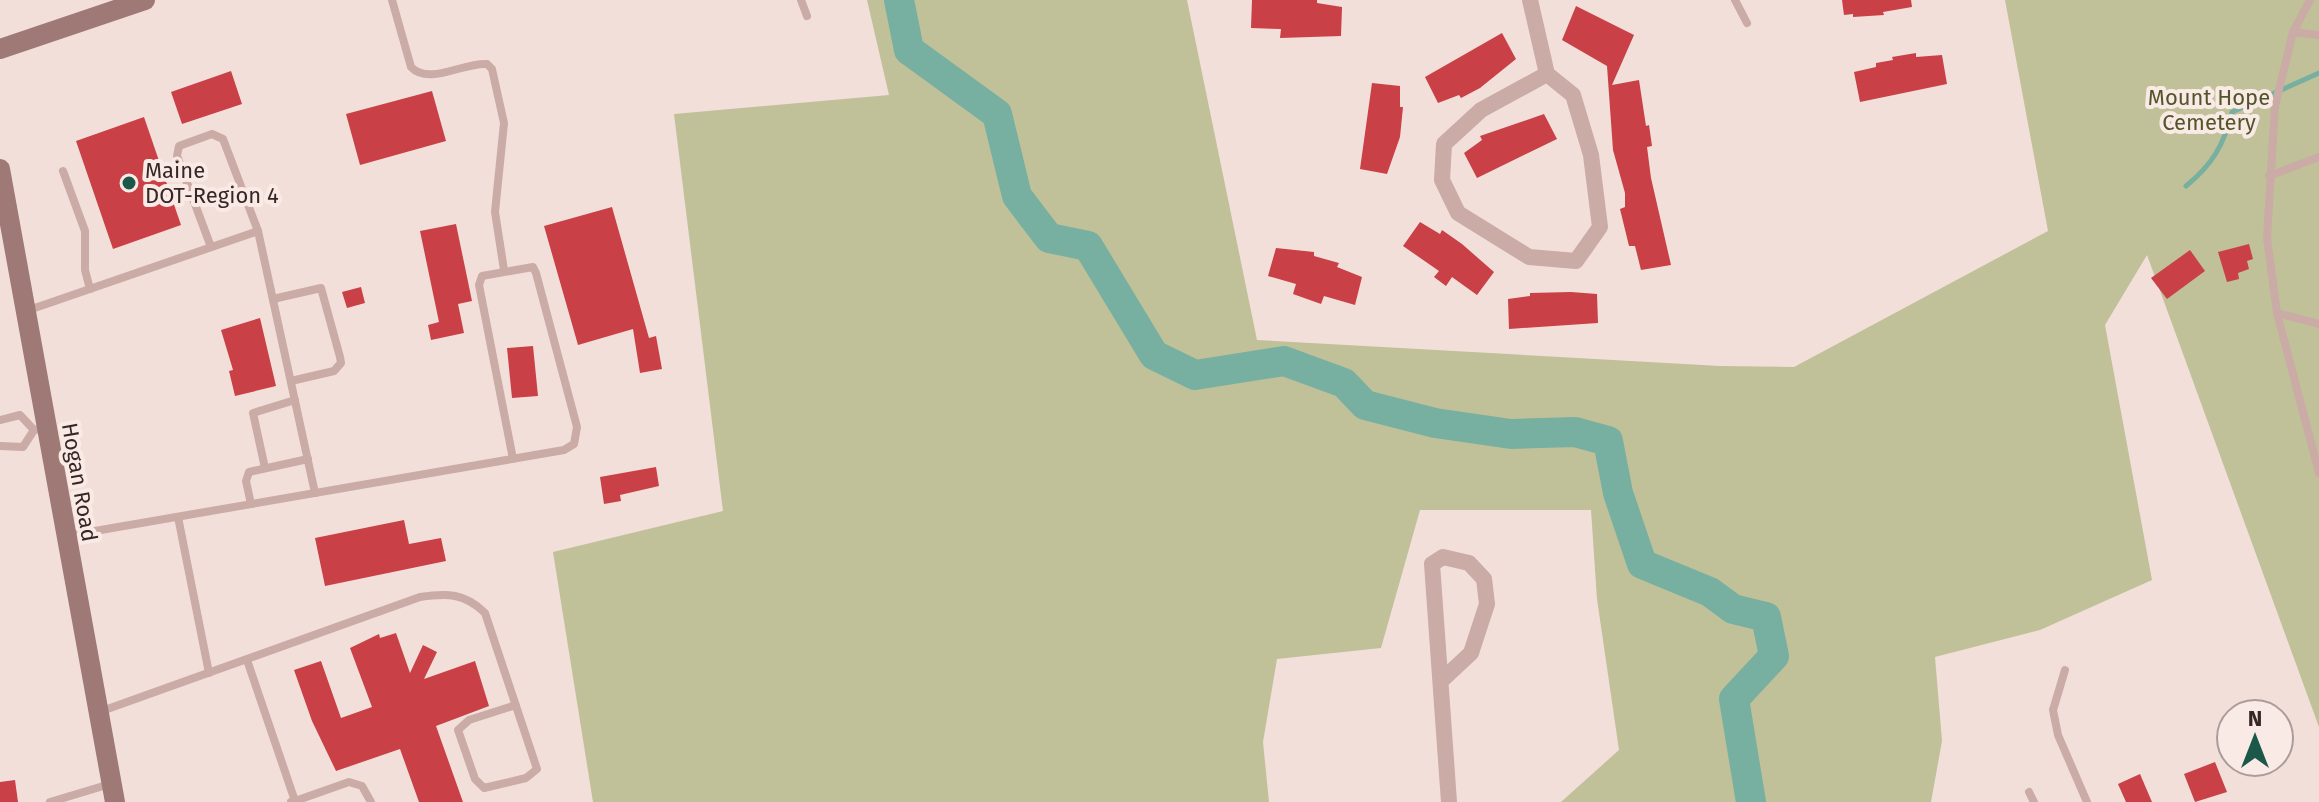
<svg xmlns="http://www.w3.org/2000/svg" width="2319" height="802" viewBox="0 0 2319 802" font-family="'Fira Sans',sans-serif">
<rect width="100%" height="100%" fill="#f2dfd9"/>
<path fill="#c0c199" d="M867 0H1187L1257 340 1720 366 1794 367 2048 231 2005 0H2319V727L2147 255 2105 325 2152 580 2040 630 1935 657 1942 741 1931 802H1561L1619 750 1597 599 1591 510H1420L1381 648 1277 659 1263 742 1269 802H593L553 552 723 511 674 114 889 95Z"/>
<g fill="none" stroke-linecap="round" stroke-linejoin="round">
<path stroke="#77b0a1" stroke-width="5" d="M2186 186C2212 165 2224 145 2232 112L2319 73"/>
<path stroke="#77b0a1" stroke-width="30" d="M899 0 909 50 997 114 1017 196 1049 238 1088 246 1154 355 1195 375 1284 361 1344 383 1365 405 1435 423 1511 434 1575 432 1608 441 1618 493 1642 564 1710 592 1733 609 1766 617 1774 656 1734 699 1751 802"/>
</g>
<g fill="#c94047">
<path d="M1252 0H1317V3L1342 7 1341 36 1280 38 1281 29 1251 28Z"/>
<path d="M1842 0H1911L1912 7 1883 12 1884 15 1853 17V14L1844 15Z"/>
<path d="M1576 6 1634 35 1612 85 1639 80 1646 126 1649 125 1652 146 1647 147 1651 178 1671 265 1641 270 1635 246H1629L1620 209 1625 207V193L1613 150 1607 66 1562 40Z"/>
<path d="M1502 33 1516 59 1480 88 1461 98 1459 95 1438 103 1425 77Z"/>
<path d="M1916 53V57L1942 55 1947 84 1860 102 1854 72 1876 67V63L1893 60 1892 57Z"/>
<path d="M231 71 242 104 182 124 171 92Z"/>
<path d="M1372 83 1400 86V107H1403L1400 137 1387 174 1360 169Z"/>
<path d="M432 91 446 141 360 165 346 114Z"/>
<path d="M1544 114 1557 139 1477 178 1464 153 1482 140 1480 136Z"/>
<path d="M144 117 181 225 113 249 76 141Z"/>
<path d="M612 207 649 338 656 336 662 369 640 373 633 329 578 345 544 226Z"/>
<path d="M1420 222 1440 234 1442 230 1462 244 1494 272 1477 295 1452 277 1446 286 1434 277 1439 271 1403 246Z"/>
<path d="M456 224 472 301 458 304 464 333 431 340 428 325 439 322 420 231Z"/>
<path d="M2249 244 2253 259 2247 261 2249 269 2238 273 2239 279 2227 282 2218 252Z"/>
<path d="M1276 248 1314 252V256L1339 263 1337 267 1362 277 1355 305 1324 296 1321 304 1293 294 1296 284 1268 276Z"/>
<path d="M2190 250 2205 271 2167 299 2151 278Z"/>
<path d="M361 287 365 303 347 308 342 292Z"/>
<path d="M1571 292 1597 294 1598 323 1509 329 1508 299 1530 296V293Z"/>
<path d="M260 318 276 386 235 396 229 371 233 370 221 330Z"/>
<path d="M533 346 538 396 512 398 507 348Z"/>
<path d="M656 467 659 486 620 495 621 501 604 504 600 477Z"/>
<path d="M404 520 409 544 441 538 446 561 325 586 315 538Z"/>
<path d="M396 633 410 673 423 645 437 652 424 679 475 661 489 706 436 726 463 802H419L400 749 336 771 312 721 294 670 321 661 341 718 372 707 350 648 379 634 380 638Z"/>
<path d="M2215 762 2227 792 2195 802 2184 774Z"/>
<path d="M2140 774 2152 802H2126L2118 784Z"/>
<path d="M15 780 18 802H0V782Z"/>
</g>
<g fill="none" stroke-linecap="round" stroke-linejoin="round">
<g stroke="#caaba5" stroke-width="8">
<path d="M392 0 411 67C429 86 464 62 487 64L492 69 504 123 495 212 504 270"/>
<path d="M801 0 807 16"/>
<path d="M1735 0 1747 23"/>
<path d="M2310 0 2293 32 2275 106 2267 238 2277 313 2319 473"/>
<path d="M2293 32 2319 35"/>
<path d="M63 171 85 231V270L90 289"/>
<path d="M2269 176 2319 157"/>
<path d="M211 247 177 156 179 146 212 134 223 139 258 231 315 493"/>
<path d="M273 299 321 288 340 357 341 363 334 371 291 381"/>
<path d="M26 311 258 231"/>
<path d="M2277 313 2319 324"/>
<path d="M0 420 20 415 34 430"/>
<path d="M0 446 23 447 34 430 45 428"/>
<path d="M265 468 253 413 295 400"/>
<path d="M251 504 246 481 249 472 308 459"/>
<path d="M178 517 209 673"/>
<path d="M66 536 564 450 574 444 577 427 536 273 533 267 482 276 479 285 513 459"/>
<path d="M247 660 295 801 291 802"/>
<path d="M2065 670 2053 710 2058 735 2087 802"/>
<path d="M99 712 420 597C447 593 465 593 485 613L537 769 526 778 484 788 475 779 458 730 469 720 516 705"/>
<path d="M2029 792 2034 802"/>
<path d="M295 801 349 782 362 786 371 802"/>
<path d="M50 802 110 784"/>
</g>
<g stroke="#caaba5" stroke-width="16">
<path d="M1530 0 1547 74 1573 95 1591 155 1600 227 1576 261 1529 257 1458 213 1442 180 1444 144 1481 110 1547 74"/>
<path d="M1441 681 1471 653 1487 604 1484 579 1469 563 1443 557 1432 564 1449 802"/>
</g>
<g stroke="#9e7976" stroke-width="20">
<path d="M0 49 145 0"/>
<path d="M0 169 115 802"/>
</g>
</g>
<circle fill="#1b584a" stroke="#faeae5" stroke-width="3" cx="129" cy="183" r="8"/>
<g text-anchor="middle" stroke-width="8" stroke-linejoin="round" paint-order="stroke">
<g font-size="22" fill="#525529" stroke="#faeae5">
<text x="2209" y="105">Mount Hope<tspan x="2209" dy="25">Cemetery</tspan></text>
</g>
<g font-size="22" fill="#362726" stroke="#faeae5" text-anchor="start">
<text x="145" y="178">Maine<tspan x="145" dy="25">DOT-Region 4</tspan></text>
</g>
<g font-size="22" fill="#362726" stroke="#faeae5">
<text transform="translate(80 482) rotate(80)" y="8">Hogan Road</text>
</g>
</g>
<g transform="translate(2255 738)"><circle r="38" fill="#faeae5" stroke="#ac9c99" stroke-width="2"/>
<path d="M0-6L14 30L0 20L-14 30Z" fill="#1b584a"/>
<text y="-12" font-size="22" font-weight="bold" text-anchor="middle" fill="#362726">N</text>
</g>
</svg>
